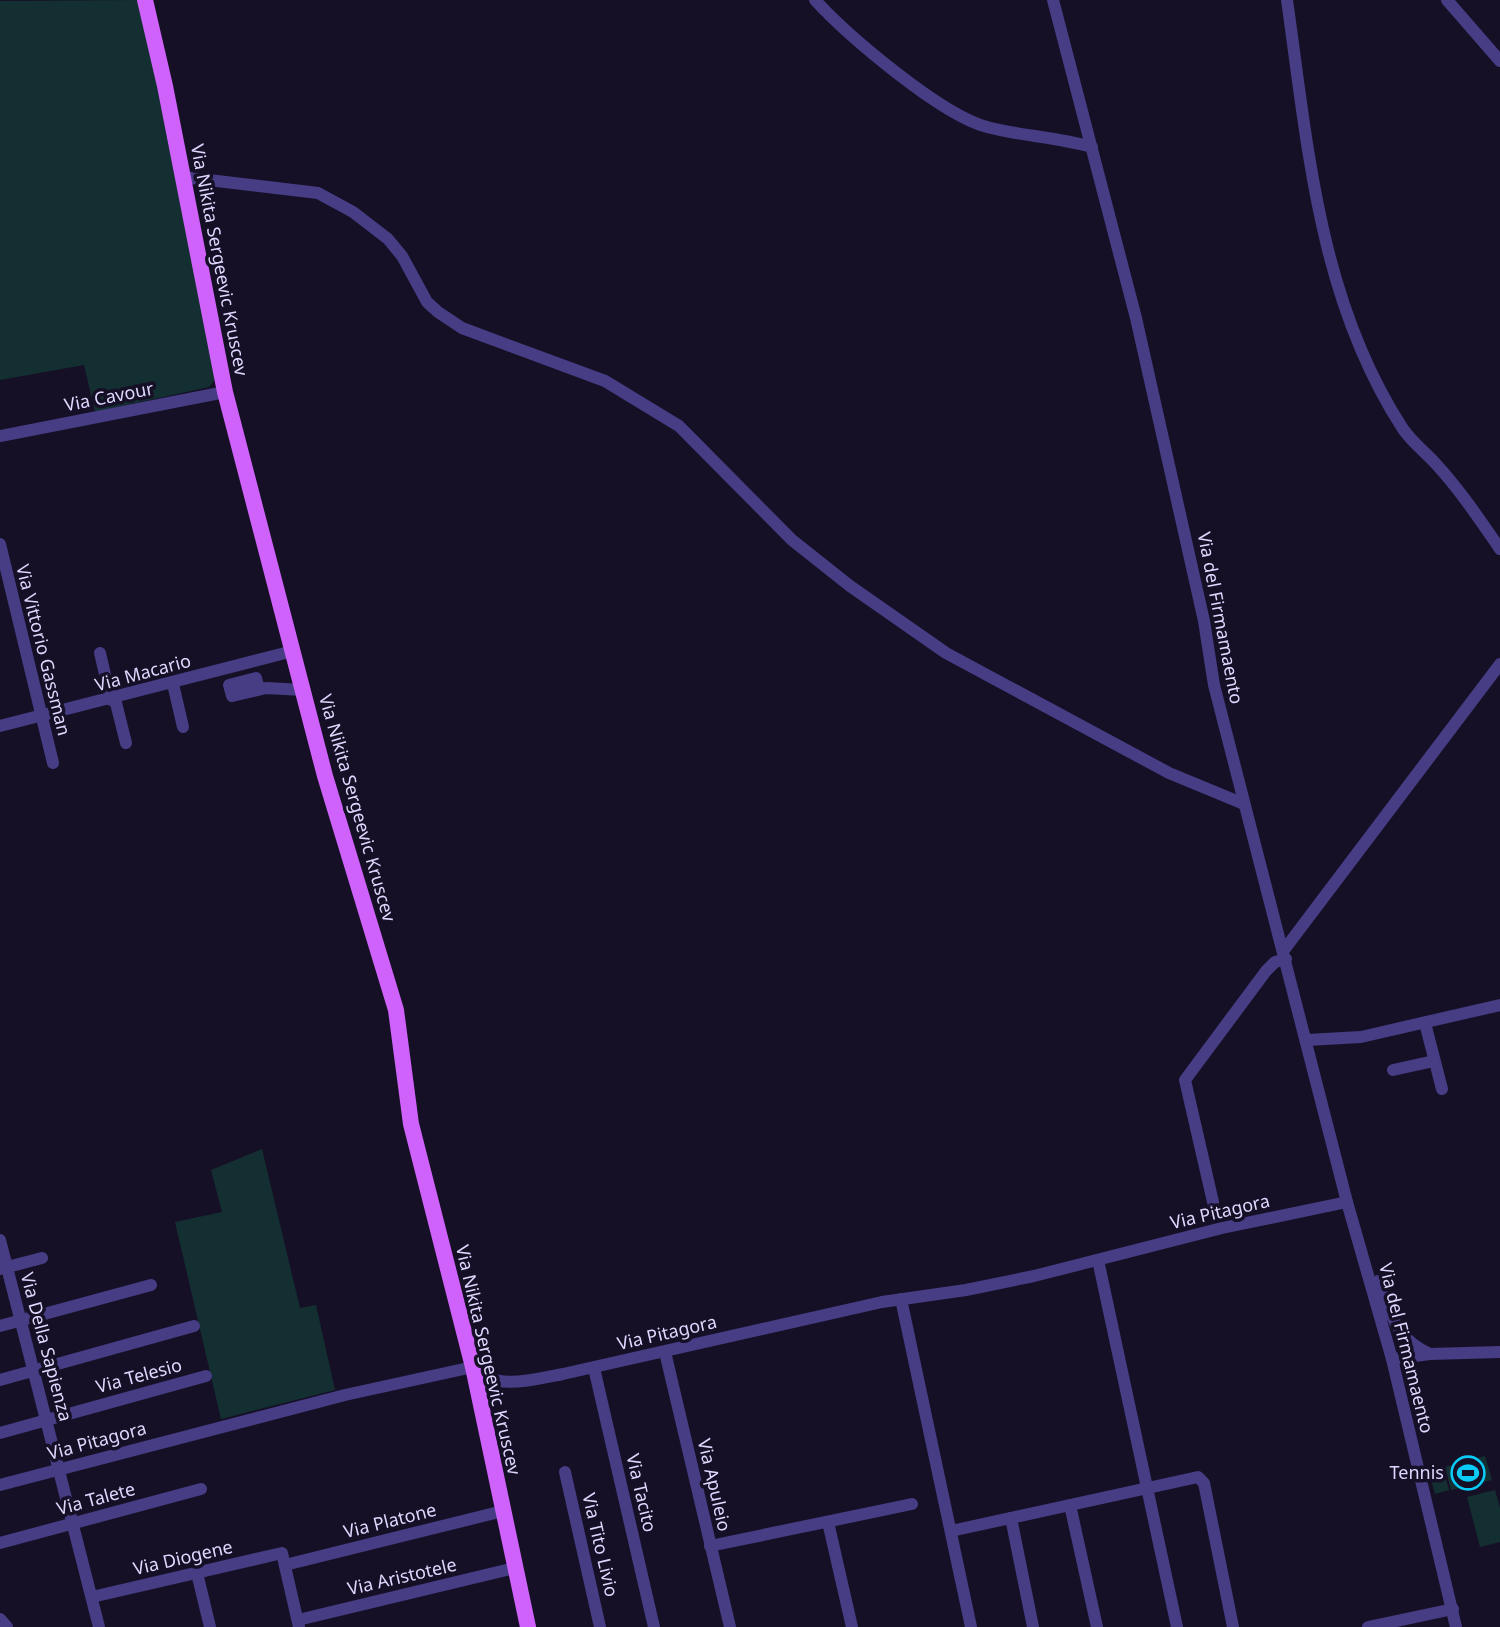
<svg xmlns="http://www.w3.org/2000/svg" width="1500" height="1627" viewBox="0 0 1500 1627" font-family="'Noto Sans',sans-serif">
<rect width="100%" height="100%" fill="#161027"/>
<g fill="#142f31">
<path d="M140 0 216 378 209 387 95 412 84 365 0 380V1Z"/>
<path d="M262 1149 300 1308 316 1305 335 1390 221 1419 175 1222 222 1212 211 1170Z"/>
<path d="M1485 1456 1492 1480 1451 1490 1445 1467Z"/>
<path d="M1444 1472 1449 1490 1435 1494 1430 1476Z"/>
<path d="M1495 1490 1500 1508V1542L1480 1547 1467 1497Z"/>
</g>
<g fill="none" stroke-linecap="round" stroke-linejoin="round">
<g stroke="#463d84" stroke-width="12">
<path d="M815 0C848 36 941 115 987 127 1021 136 1057 137 1092 147"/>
<path d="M1053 0 1136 318 1204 621 1214 685 1347 1202 1392 1359 1456 1627"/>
<path d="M1287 0C1308 148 1319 300 1403 429 1412 442 1425 452 1436 464 1460 490 1480 520 1500 549"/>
<path d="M1447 0 1500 61"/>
<path d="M183 177 318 193 353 212 388 239 402 256 427 302 438 312 462 328 605 381 679 426 792 540 850 586 946 653 1169 773 1244 804"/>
<path d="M0 436 225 392"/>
<path d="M0 544 53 763"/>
<path d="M100 653 111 700"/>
<path d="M173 684 183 727"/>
<path d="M259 689 256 678 229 685 232 696 266 688 303 690"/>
<path d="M115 699 126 743"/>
<path d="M0 726 293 651"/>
<path d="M1284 950 1500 664"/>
<path d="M1425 1023 1442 1089"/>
<path d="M1307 1040 1361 1037 1500 1005"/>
<path d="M1393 1070 1434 1061"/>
<path d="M1213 1202 1185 1080 1266 971 1275 962 1286 959"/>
<path d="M0 1240 99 1627"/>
<path d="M1098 1260 1177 1627"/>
<path d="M0 1269 42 1258"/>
<path d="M1378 1281C1391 1313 1395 1339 1430 1354"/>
<path d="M901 1299 971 1627"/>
<path d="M0 1326 151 1285"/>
<path d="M665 1352 730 1627"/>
<path d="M1392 1359 1430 1354 1500 1352"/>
<path d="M594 1368 654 1627"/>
<path d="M0 1380 194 1326"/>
<path d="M0 1433 206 1376"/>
<path d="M565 1472 600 1627"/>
<path d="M0 1485 345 1395 473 1367C495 1392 535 1379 563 1374L882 1302 966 1290 1034 1276 1222 1228 1347 1202"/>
<path d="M1070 1505 1097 1627"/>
<path d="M1011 1518 1033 1627"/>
<path d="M828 1522 852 1627"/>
<path d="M951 1531 1198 1477 1204 1483 1233 1627"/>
<path d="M0 1543 201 1489"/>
<path d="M710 1546 912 1504"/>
<path d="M285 1565 503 1511"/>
<path d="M197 1573 210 1627"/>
<path d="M92 1597 282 1553 299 1627"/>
<path d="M0 1619 7 1627"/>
<path d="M298 1620 515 1568"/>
<path d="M1368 1627 1453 1609"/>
</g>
<path stroke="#cf62fa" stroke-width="16" d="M145 0 165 86 225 392 325 776 396 1010 411 1124 473 1367 528 1627"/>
</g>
<defs>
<symbol id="stadium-ring" viewBox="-11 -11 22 22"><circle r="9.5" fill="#161027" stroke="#0acaf7" stroke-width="1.5"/><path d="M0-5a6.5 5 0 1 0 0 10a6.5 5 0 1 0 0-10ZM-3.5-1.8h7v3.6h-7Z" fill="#0acaf7"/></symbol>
</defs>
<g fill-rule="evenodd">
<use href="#stadium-ring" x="1449" y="1454" width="38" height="38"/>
</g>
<g text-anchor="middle" stroke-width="7" stroke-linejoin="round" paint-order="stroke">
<g font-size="18" fill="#dfd8fe" stroke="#161027">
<text transform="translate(219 260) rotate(79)" y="6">Via Nikita Sergeevic Kruscev</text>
<text transform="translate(109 397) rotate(-11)" y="6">Via Cavour</text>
<text transform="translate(1220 618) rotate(79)" y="6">Via del Firmamaento</text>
<text transform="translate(43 650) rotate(76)" y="6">Via Vittorio Gassman</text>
<text transform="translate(143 673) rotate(-15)" y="6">Via Macario</text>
<text transform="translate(357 808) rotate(74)" y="6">Via Nikita Sergeevic Kruscev</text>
<text transform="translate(1220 1212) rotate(-13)" y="6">Via Pitagora</text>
<text transform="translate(667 1333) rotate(-13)" y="6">Via Pitagora</text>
<text transform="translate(46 1347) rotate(75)" y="6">Via Della Sapienza</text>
<text transform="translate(1406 1348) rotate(76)" y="6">Via del Firmamaento</text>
<text transform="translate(488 1360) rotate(77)" y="6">Via Nikita Sergeevic Kruscev</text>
<text transform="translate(139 1376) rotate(-15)" y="6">Via Telesio</text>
<text transform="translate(97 1441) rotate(-15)" y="6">Via Pitagora</text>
<text transform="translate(714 1485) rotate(77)" y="6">Via Apuleio</text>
<text transform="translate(641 1493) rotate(77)" y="6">Via Tacito</text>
<text transform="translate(96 1499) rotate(-15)" y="6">Via Talete</text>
<text transform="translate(390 1521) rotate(-14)" y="6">Via Platone</text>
<text transform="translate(600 1545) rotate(77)" y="6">Via Tito Livio</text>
<text transform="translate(183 1558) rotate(-13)" y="6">Via Diogene</text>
<text transform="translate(402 1577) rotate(-13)" y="6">Via Aristotele</text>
</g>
<g font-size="18" fill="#dfd8fe" stroke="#161027" text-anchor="end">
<text x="1444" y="1479">Tennis</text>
</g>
</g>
</svg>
